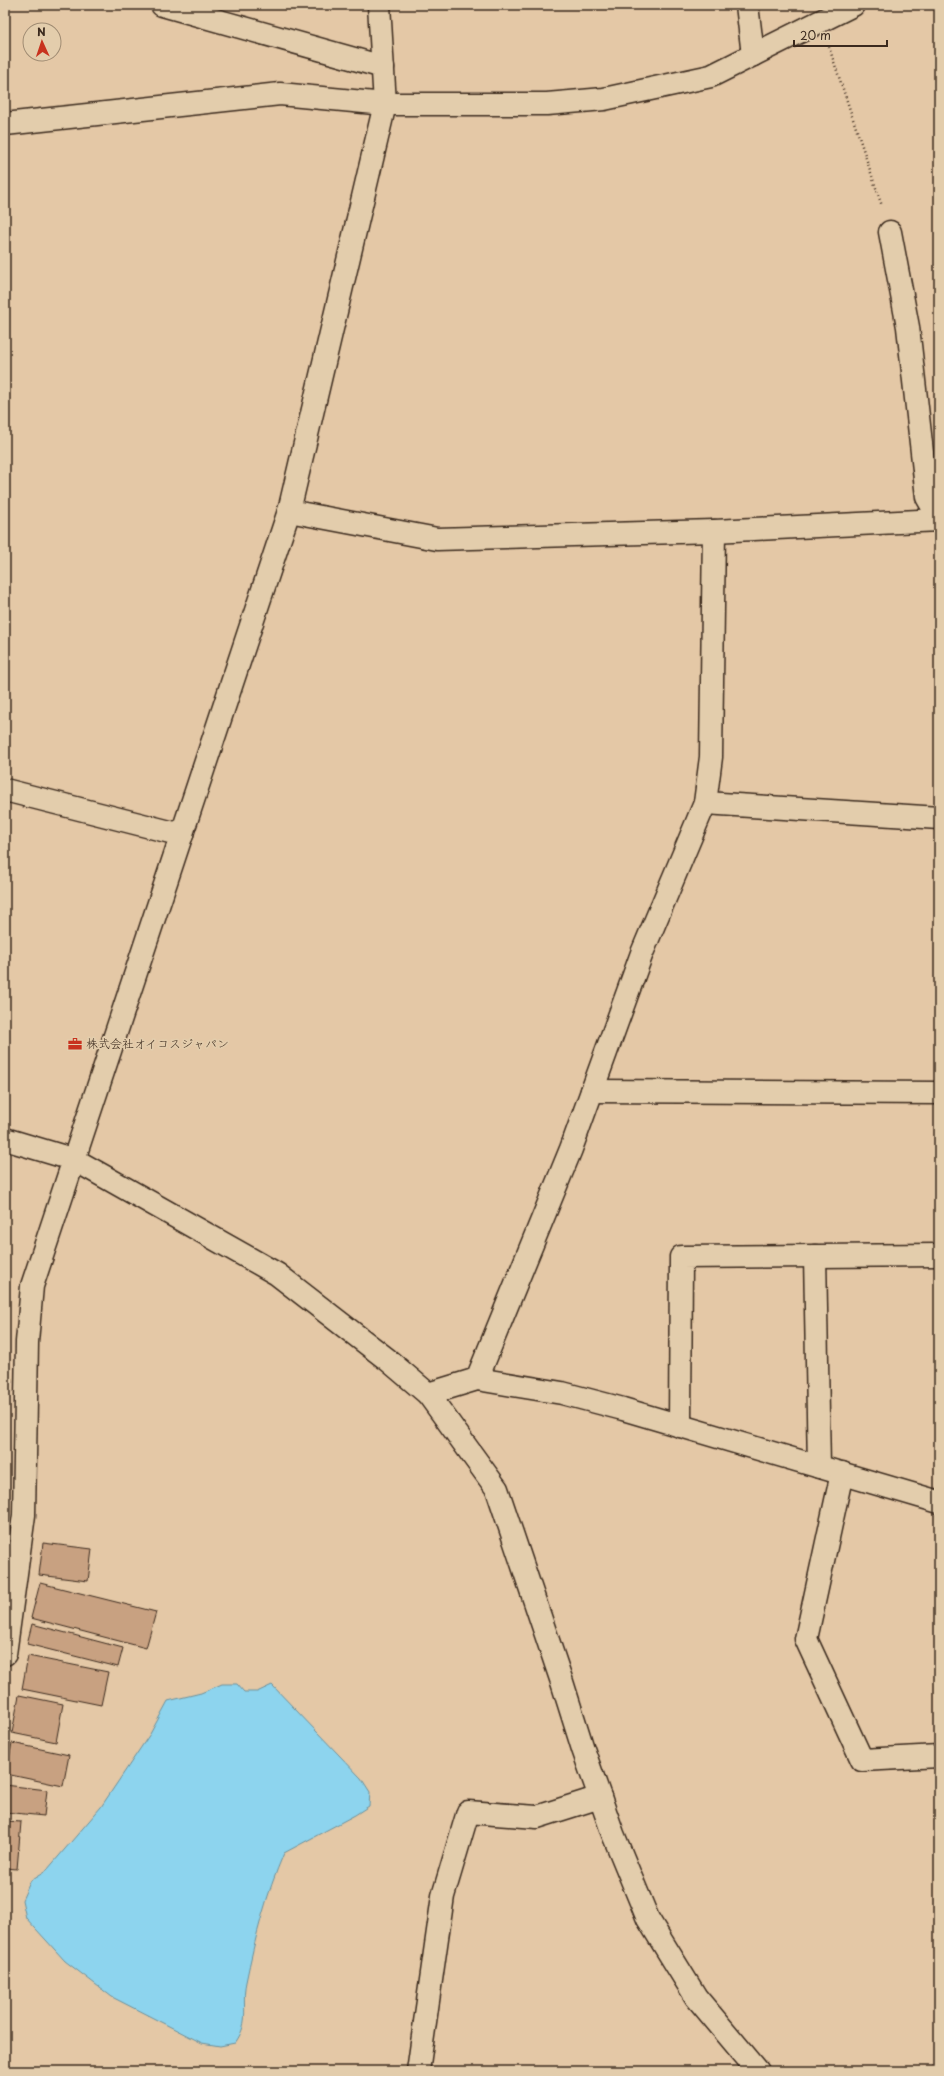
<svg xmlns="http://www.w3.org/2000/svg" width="944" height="2076" viewBox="0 0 944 2076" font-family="'Playpen Sans','Klee One',sans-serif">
<rect width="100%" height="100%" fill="#e4c8a6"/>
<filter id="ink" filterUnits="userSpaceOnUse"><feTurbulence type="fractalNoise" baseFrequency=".025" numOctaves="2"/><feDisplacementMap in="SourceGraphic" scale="8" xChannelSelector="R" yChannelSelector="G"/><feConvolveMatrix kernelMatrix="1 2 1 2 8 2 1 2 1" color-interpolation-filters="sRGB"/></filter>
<g filter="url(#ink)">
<path fill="#8dd4ee" stroke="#6c909b" d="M222 1684H237L244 1692H257L272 1685 361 1778 370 1792 369 1806 355 1815 284 1853C266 1895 255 1938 246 1982 241 2005 251 2021 235 2043L220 2046 202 2043 112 1997 65 1961 26 1918 22 1900 31 1880 47 1870 101 1807 150 1734 168 1701 201 1693Z"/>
<g fill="#c8a181" stroke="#3b2a1e">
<path d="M43 1543 92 1549 88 1581 39 1575Z"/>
<path d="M40 1583 156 1612 146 1648 31 1618Z"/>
<path d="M32 1624 123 1648 118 1667 27 1644Z"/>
<path d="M28 1656 108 1672 101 1705 22 1689Z"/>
<path d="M19 1695 63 1704 56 1742 12 1733Z"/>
<path d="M12 1743 69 1755 63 1786 6 1774Z"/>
<path d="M5 1785 47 1790 44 1816 5 1812Z"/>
<path d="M5 1821 21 1822 17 1869 5 1868Z"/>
</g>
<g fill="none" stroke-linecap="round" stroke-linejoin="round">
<defs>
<g id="minor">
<path d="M162 5 383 67"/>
<path d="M747 5 753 55"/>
<path d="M5 124 280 94 385 104H547L604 99 711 76 853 5"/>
<path d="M890 232 908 327 927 497 939 518"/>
<path d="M289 511 437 539 714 531 939 520"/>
<path d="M5 790 182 835"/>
<path d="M705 803 939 818"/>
<path d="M592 1091 939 1093"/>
<path d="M5 1139 75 1160 277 1274 388 1360 428 1394 497 1489 562 1682 583 1749 613 1834 648 1919 696 1997 758 2071"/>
<path d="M815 1256 819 1467"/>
<path d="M477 1379 571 1149 642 953 705 803 711 757 714 531"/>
<path d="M428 1394 477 1379 562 1393 623 1409 939 1502"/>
<path d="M680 1426 681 1257 939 1255"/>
<path d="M842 1473 806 1639 862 1760 939 1756"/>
<path d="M5 1654 24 1515 27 1342 32 1286 289 511 385 104 379 5"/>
<path d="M418 2071 443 1896 468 1812 537 1817 600 1797"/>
</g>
</defs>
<use href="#minor" stroke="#3b2a1e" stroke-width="25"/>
<path stroke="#3b2a1e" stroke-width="2.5" stroke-dasharray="1 3" stroke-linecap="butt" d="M829 47 882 206"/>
<use href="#minor" stroke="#e3cdac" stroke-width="22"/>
</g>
</g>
<defs>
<symbol id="office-bare" viewBox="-9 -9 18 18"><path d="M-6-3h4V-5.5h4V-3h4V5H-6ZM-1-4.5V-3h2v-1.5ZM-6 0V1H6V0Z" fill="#c8321e" stroke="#e3cdac" stroke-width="2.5" paint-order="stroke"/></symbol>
</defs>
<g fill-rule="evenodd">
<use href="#office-bare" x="65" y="1034" width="20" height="20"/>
</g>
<g text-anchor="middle" stroke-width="3.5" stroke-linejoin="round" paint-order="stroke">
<g font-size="12" fill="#3b2a1e" stroke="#e3cdac" text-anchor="start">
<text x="86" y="1048">株式会社オイコスジャパン</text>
</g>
</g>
<rect width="944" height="2076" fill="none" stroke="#e3cdac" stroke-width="20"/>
<rect x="10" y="10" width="924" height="2056" fill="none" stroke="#3b2a1e" stroke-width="1.5" filter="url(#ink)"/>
<g transform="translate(42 42) rotate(357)"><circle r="19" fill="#e3cdac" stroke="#a08c73"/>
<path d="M0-3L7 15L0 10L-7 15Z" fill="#c8321e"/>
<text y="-6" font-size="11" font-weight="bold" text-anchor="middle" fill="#3b2a1e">N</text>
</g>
<path d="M794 40v6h93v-6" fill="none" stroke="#3b2a1e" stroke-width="2"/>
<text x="800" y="40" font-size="12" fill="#3b2a1e" stroke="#e3cdac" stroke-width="3" paint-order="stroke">20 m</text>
</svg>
